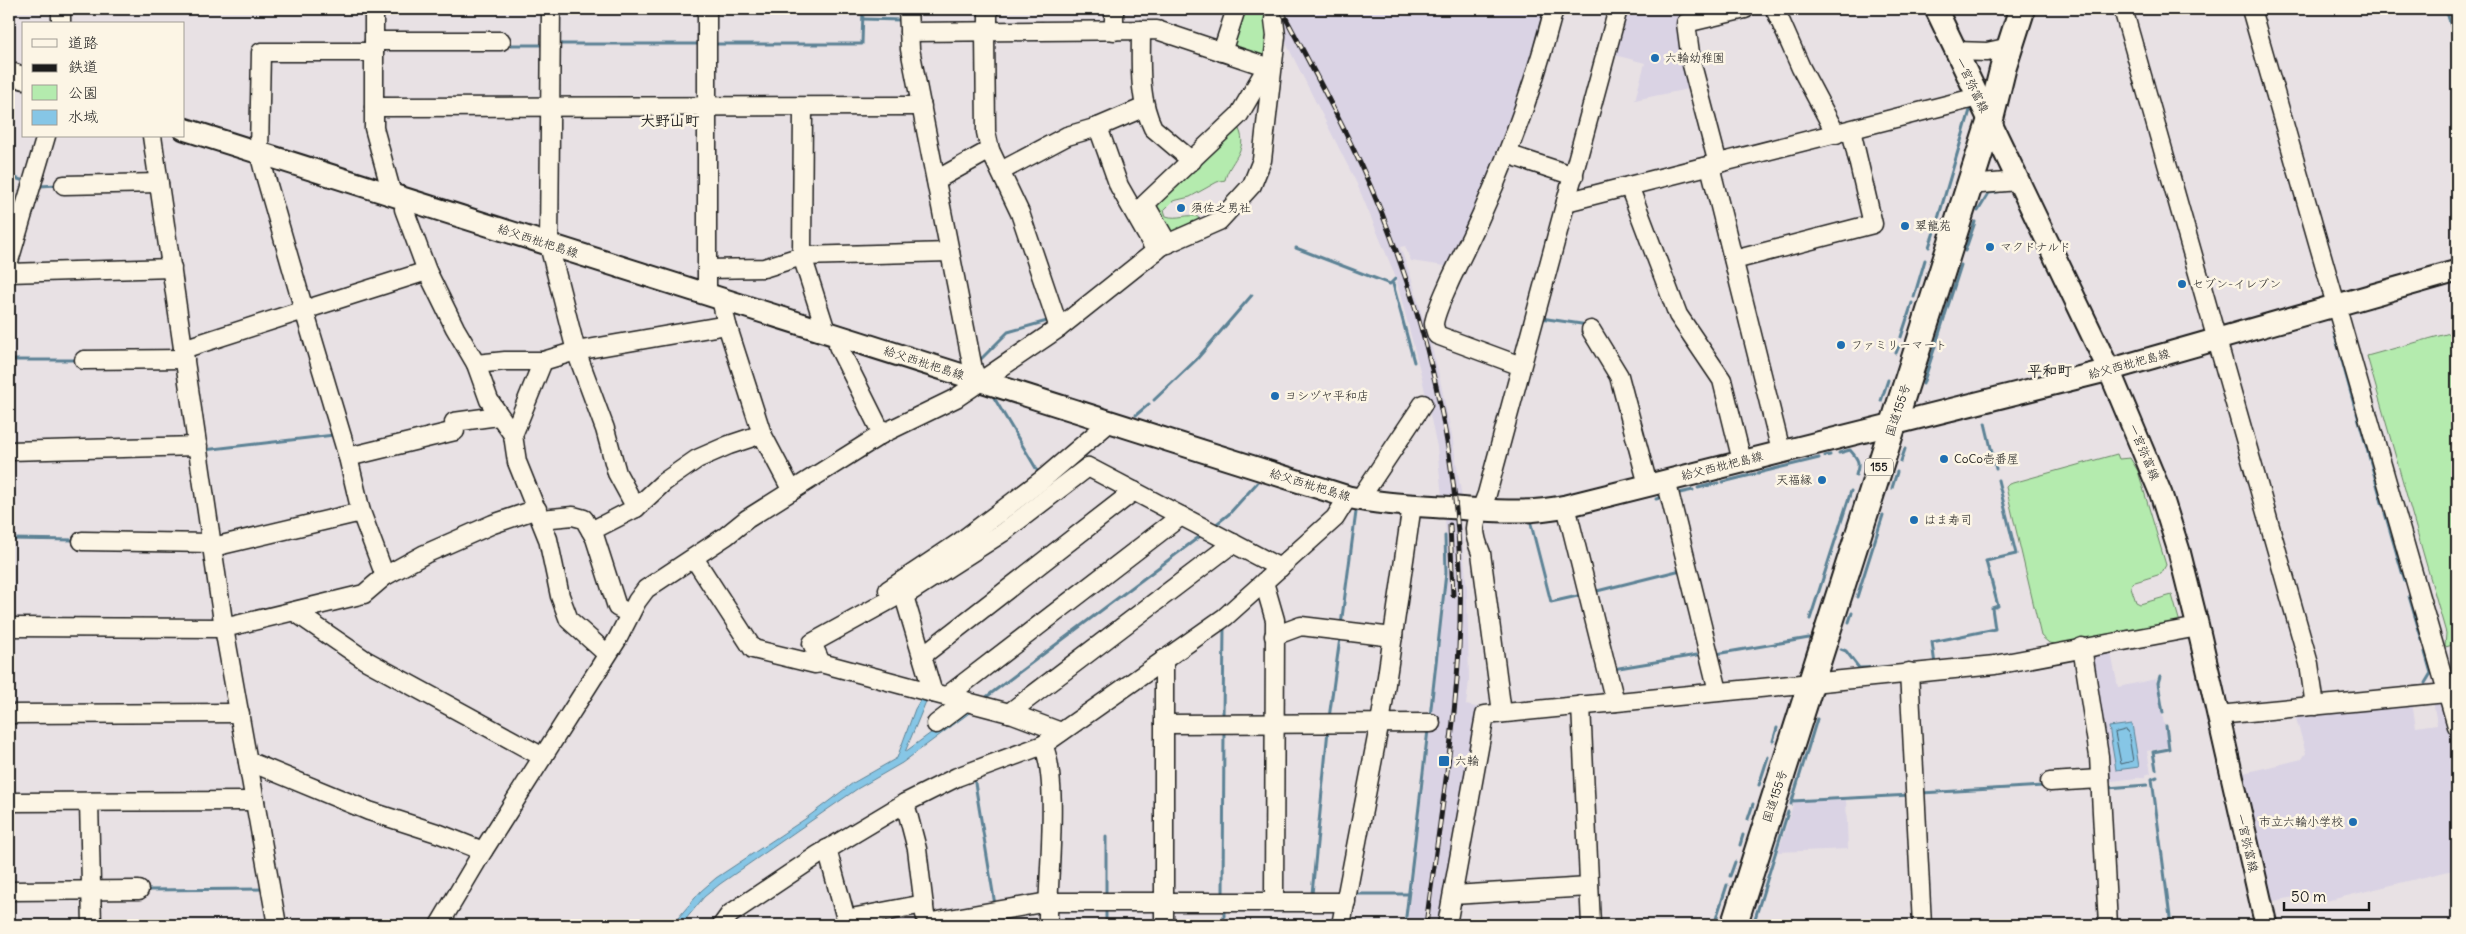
<svg xmlns="http://www.w3.org/2000/svg" width="2466" height="934" viewBox="0 0 2466 934" font-family="Delius,'Klee One',sans-serif">
<rect width="100%" height="100%" fill="#e8e1e4"/>
<filter id="ink" filterUnits="userSpaceOnUse"><feTurbulence type="fractalNoise" baseFrequency=".02" numOctaves="2"/><feDisplacementMap in="SourceGraphic" scale="10" xChannelSelector="R" yChannelSelector="G"/><feConvolveMatrix kernelMatrix="1 2 1 2 8 2 1 2 1" color-interpolation-filters="sRGB"/></filter>
<g filter="url(#ink)">
<g fill="#dad3e4">
<path d="M1281 9H1549L1535 67 1451 267 1411 261 1405 246 1400 247 1411 277 1437 366 1452 436 1462 498 1442 497 1437 447 1422 378 1395 275 1357 184 1283 37Z"/>
<path d="M1623 9H1689L1688 89 1635 100 1645 63 1611 54Z"/>
<path d="M1445 519H1460L1467 589 1469 681 1466 705 1480 708 1441 925H1407L1448 573Z"/>
<path d="M2110 648 2118 687 2156 679 2168 747 2147 751 2151 773 2145 775V777L2104 782 2089 652Z"/>
<path d="M2445 699 2457 741V869L2318 903 2315 893 2269 902 2239 774 2302 759 2306 753 2295 715 2412 703 2416 727 2437 724 2433 701Z"/>
<path d="M1846 800 1848 849 1778 852 1794 802Z"/>
</g>
<g fill="#b4ebae" stroke="#688465">
<path d="M1243 9H1270L1265 57 1233 50 1232 44Z"/>
<path d="M1232 129H1239C1249 151 1229 161 1225 180L1217 182 1190 197 1173 201 1164 210 1166 216C1177 220 1188 213 1198 217L1199 221 1169 237 1151 205Z"/>
<path d="M2457 331V644L2445 647 2446 633 2367 356Z"/>
<path d="M2117 454 2119 459 2130 458 2138 471 2166 565 2161 574 2132 583 2131 587 2136 602 2140 604 2172 595 2180 623 2063 645 2049 643 2041 636 2006 487 2009 484Z"/>
</g>
<g fill="#86c6e6" stroke="#5c8295">
<path d="M922 697 927 699 905 752 969 705 976 708 902 763 857 789 720 884 704 897 681 925H672L701 891 716 878 805 819 853 783 897 758 915 709Z"/>
<path d="M2132 724 2139 767 2116 770 2109 727Z"/>
</g>
<g fill="none" stroke-linecap="round" stroke-linejoin="round">
<path stroke="#46606d" stroke-width="1" d="M2126 730 2128 731 2133 761 2121 764 2115 733Z"/>
<g stroke="#5c8295" stroke-width="3">
<path d="M2446 9 2457 46"/>
<path d="M863 19 901 20"/>
<path d="M557 44H701"/>
<path d="M714 44H862L863 9"/>
<path d="M505 45H544"/>
<path d="M9 176 27 182"/>
<path d="M40 186 57 185"/>
<path d="M1978 211 1989 193 2004 191"/>
<path d="M1937 222 1971 107"/>
<path d="M1929 247 1934 232"/>
<path d="M1296 248 1390 284 1395 279"/>
<path d="M1965 251 1975 222"/>
<path d="M1393 284 1414 362"/>
<path d="M1914 297 1925 260"/>
<path d="M1541 318 1588 325"/>
<path d="M2334 333 2339 349"/>
<path d="M1901 337 1912 303"/>
<path d="M1896 353 1899 346"/>
<path d="M2341 357 2355 408"/>
<path d="M9 360H77"/>
<path d="M981 365 980 360 1008 332 1047 321"/>
<path d="M1923 384 1961 265"/>
<path d="M993 396 1040 475"/>
<path d="M1154 400 1196 360 1252 295"/>
<path d="M1881 401 1888 380"/>
<path d="M2357 413 2383 506"/>
<path d="M1136 415 1149 404"/>
<path d="M1985 423 1996 469"/>
<path d="M204 450 334 435"/>
<path d="M1839 453 1850 450C1859 460 1860 463 1856 475"/>
<path d="M1825 456 1830 455"/>
<path d="M1901 461 1905 449"/>
<path d="M1758 473 1819 458"/>
<path d="M1723 482 1755 474"/>
<path d="M1052 483 1102 440"/>
<path d="M1698 488 1718 483"/>
<path d="M1892 488 1897 472"/>
<path d="M1675 494 1693 490"/>
<path d="M1656 499 1663 497"/>
<path d="M2385 513 2405 582"/>
<path d="M1531 524 1551 602 1582 595"/>
<path d="M1214 526 1229 514 1257 483"/>
<path d="M9 539 76 540"/>
<path d="M1593 592 1681 570"/>
<path d="M2409 596 2422 640"/>
<path d="M1857 597 1883 515"/>
<path d="M1810 619 1851 491"/>
<path d="M1849 622 1852 613"/>
<path d="M1341 625 1356 512"/>
<path d="M2454 647 2457 646"/>
<path d="M1841 649 1846 651 1859 668 1887 667"/>
<path d="M2425 652 2431 673 2425 683"/>
<path d="M1716 654 1809 638"/>
<path d="M1935 665 1932 642 1995 629 1992 608 1998 606 1986 561 2016 554 1998 480"/>
<path d="M1613 669 1703 654"/>
<path d="M2160 676 2158 683 2163 713"/>
<path d="M985 698 1203 534"/>
<path d="M1223 717 1224 627"/>
<path d="M1430 717 1446 573 1445 536"/>
<path d="M1329 718 1340 638"/>
<path d="M1773 741 1777 728"/>
<path d="M2156 769 2153 752 2169 749 2166 726"/>
<path d="M974 777 995 905"/>
<path d="M2157 777 2152 779 2171 925"/>
<path d="M1759 785 1768 757"/>
<path d="M2107 788 2147 785"/>
<path d="M1921 793 2044 786"/>
<path d="M1792 801 1911 795"/>
<path d="M1791 804 1817 719"/>
<path d="M1748 819 1753 804"/>
<path d="M1740 845 1743 835"/>
<path d="M1730 876 1735 862"/>
<path d="M145 890 264 889"/>
<path d="M1106 894V836"/>
<path d="M1223 894 1224 730"/>
<path d="M1312 894 1328 730"/>
<path d="M1357 894H1408"/>
<path d="M1106 908V925"/>
<path d="M1224 908V925"/>
<path d="M994 918 995 925"/>
<path d="M1405 925 1428 730"/>
<path d="M1714 925 1727 885"/>
<path d="M1753 925 1788 812"/>
</g>
<defs>
<g id="minor">
<path d="M374 9V128L392 194"/>
<path d="M551 9 549 245 576 351 605 429 617 473 636 508"/>
<path d="M707 9V295"/>
<path d="M908 9 910 49 973 369 979 381"/>
<path d="M1114 9V31"/>
<path d="M1775 9 1801 68 1836 134"/>
<path d="M2123 9 2309 664 2315 706"/>
<path d="M2251 9 2457 726"/>
<path d="M61 24V9"/>
<path d="M1141 30C1141 63 1138 98 1153 128L1192 161"/>
<path d="M909 32 1157 30 1271 68"/>
<path d="M985 32 986 132 990 150 1020 213 1059 328"/>
<path d="M988 32V9"/>
<path d="M374 41H501"/>
<path d="M1956 51 1987 52 2010 47"/>
<path d="M374 52H261L259 152 263 168 304 310 427 271"/>
<path d="M1222 52 1236 9"/>
<path d="M374 107 922 106"/>
<path d="M803 107 802 256 826 331"/>
<path d="M1098 127 1119 186 1156 251"/>
<path d="M152 136 224 628 277 925"/>
<path d="M1507 154 1574 176"/>
<path d="M1718 164 1691 61 1686 23 1745 9"/>
<path d="M1710 166 1781 451"/>
<path d="M1001 171 1067 136 1098 127 1145 107"/>
<path d="M936 180 990 150"/>
<path d="M64 185 159 183"/>
<path d="M1969 185 2018 181"/>
<path d="M1629 186 1678 315 1722 380 1742 461"/>
<path d="M407 199 404 209 427 271 455 328 476 364 489 400 513 435 517 462 548 539 560 596 569 620 607 654"/>
<path d="M1566 202 1978 97"/>
<path d="M1168 244 1145 204 1239 115 1267 67"/>
<path d="M1734 260 1873 224 1851 130"/>
<path d="M9 261 46 136"/>
<path d="M707 269 764 268 802 256 950 252"/>
<path d="M9 273 172 268"/>
<path d="M721 299 727 325 762 434 792 491"/>
<path d="M1591 330 1619 376 1648 485"/>
<path d="M841 336 838 346 882 434"/>
<path d="M183 349 304 310 348 457 361 512"/>
<path d="M84 360 185 359"/>
<path d="M476 364 505 361H543L576 351 727 325"/>
<path d="M1521 366 1437 335C1436 332 1434 327 1434 324 1435 312 1452 276 1458 264 1499 182 1531 98 1554 9"/>
<path d="M513 435 543 361"/>
<path d="M9 451 198 446"/>
<path d="M348 457 455 431 454 422 498 416"/>
<path d="M1666 480 1718 691"/>
<path d="M1359 500 1423 404"/>
<path d="M1566 506 1615 702"/>
<path d="M541 519 573 516 584 519 595 538 617 607 630 614"/>
<path d="M591 531 636 508 664 482 697 459 729 445 762 434"/>
<path d="M82 541 212 543"/>
<path d="M213 547 361 512 385 576"/>
<path d="M694 558 753 649 815 664 821 663 933 693"/>
<path d="M1264 582 1275 620 1274 901"/>
<path d="M888 590 960 542 1042 480 1111 421"/>
<path d="M295 612 365 660 543 757"/>
<path d="M9 627 224 628 364 594 385 576 425 554 493 524 537 509"/>
<path d="M1274 636 1301 626 1393 637"/>
<path d="M2082 647 2099 756 2108 925"/>
<path d="M922 656 1134 491"/>
<path d="M1164 659V925"/>
<path d="M821 663 812 643 899 595"/>
<path d="M1909 672 1922 925"/>
<path d="M947 696 1181 516"/>
<path d="M1581 705 1591 925"/>
<path d="M1009 713 1233 543"/>
<path d="M1502 713 1481 553C1469 523 1477 522 1487 494L1618 9"/>
<path d="M9 714 240 713"/>
<path d="M2218 715 2457 692"/>
<path d="M936 724 966 701"/>
<path d="M1164 724 1431 723"/>
<path d="M1061 732 1013 714 933 693 904 596 1002 533 1088 467 1280 568"/>
<path d="M1043 745C1060 780 1047 882 1048 925"/>
<path d="M248 761 369 811 440 834 483 851"/>
<path d="M2050 782 2100 779"/>
<path d="M9 802 255 801"/>
<path d="M89 802 92 925"/>
<path d="M905 803 917 849 925 915"/>
<path d="M827 849 846 919 924 904"/>
<path d="M9 891 139 890"/>
<path d="M1453 895 1589 887"/>
<path d="M926 923 1048 902H1346"/>
<path d="M439 925 483 851 617 640 637 601 646 589 726 536 747 519 882 434 956 398 1059 328 1162 246 1219 221 1252 185 1262 160 1276 36 1274 20 1276 9"/>
<path d="M722 925 730 914 818 855 905 803 957 777 1043 745 1225 617 1335 518 1348 497"/>
<path d="M1341 925 1382 711 1412 505"/>
<path d="M1447 925 1485 715 1995 665 2198 627"/>
</g>
<g id="major">
<path d="M1936 9 2109 370 2161 494 2179 551 2198 627 2266 925"/>
<path d="M9 73 24 78"/>
<path d="M184 129 1348 497C1379 504 1411 505 1443 507 1485 510 1525 515 1566 506L2109 370 2457 271"/>
</g>
<path id="highway" d="M1734 925 1990 121 2003 68 2022 9"/>
</defs>
<use href="#minor" stroke="#1c1c1c" stroke-width="21"/>
<use href="#major" stroke="#1c1c1c" stroke-width="25"/>
<use href="#highway" stroke="#1c1c1c" stroke-width="29"/>
<use href="#minor" stroke="#fcf5e5" stroke-width="18"/>
<use href="#major" stroke="#fcf5e5" stroke-width="21"/>
<use href="#highway" stroke="#fcf5e5" stroke-width="25"/>
<defs>
<g id="rail">
<path d="M1281 9C1320 83 1362 158 1391 237 1431 343 1456 455 1460 568 1464 687 1441 808 1426 925"/>
<path d="M1450 525 1453 595"/>
</g>
</defs>
<use href="#rail" stroke="#1c1c1c" stroke-width="5"/>
<use href="#rail" stroke="#fcf5e5" stroke-width="3" stroke-dasharray="9" stroke-linecap="butt"/>
</g>
</g>
<g fill="#1f6fb2" stroke="#fcf5e5" stroke-width="2">
<circle cx="1655" cy="58" r="5"/>
<circle cx="1181" cy="208" r="5"/>
<circle cx="1905" cy="226" r="5"/>
<circle cx="1990" cy="247" r="5"/>
<circle cx="2182" cy="284" r="5"/>
<circle cx="1841" cy="345" r="5"/>
<circle cx="1275" cy="396" r="5"/>
<circle cx="1944" cy="459" r="5"/>
<circle cx="1822" cy="480" r="5"/>
<circle cx="1914" cy="520" r="5"/>
<rect x="1438" y="755" width="12" height="12" rx="2.5"/>
<circle cx="2353" cy="822" r="5"/>
</g>
<g text-anchor="middle" stroke-width="5" stroke-linejoin="round" paint-order="stroke">
<rect fill="#fcf5e5" stroke="#5f5d58" stroke-width="1" x="1865" y="458.5" width="28" height="17" rx="4"/>
<g font-size="11" font-weight="bold" fill="#1c1c1c">
<text x="1879" y="471">155</text>
</g>
<g font-size="12" fill="#1c1c1c" stroke="#fcf5e5" text-anchor="start">
<text x="1665" y="62">六輪幼稚園</text>
<text x="1191" y="212">須佐之男社</text>
<text x="1915" y="230">翠龍苑</text>
<text x="2000" y="251">マクドナルド</text>
<text x="2192" y="288">セブン-イレブン</text>
<text x="1851" y="349">ファミリーマート</text>
<text x="1285" y="400">ヨシヅヤ平和店</text>
<text x="1954" y="463">CoCo壱番屋</text>
<text x="1812" y="484" text-anchor="end">天福縁</text>
<text x="1924" y="524">はま寿司</text>
<text x="1455" y="765">六輪</text>
<text x="2343" y="826" text-anchor="end">市立六輪小学校</text>
</g>
<g font-size="12" fill="#1c1c1c" stroke="#fcf5e5">
<text transform="translate(1972 85) rotate(64)" y="4">一宮弥富線</text>
<text transform="translate(538 241) rotate(18)" y="4">給父西枇杷島線</text>
<text transform="translate(924 363) rotate(18)" y="4">給父西枇杷島線</text>
<text transform="translate(2129 364) rotate(-15)" y="4">給父西枇杷島線</text>
<text transform="translate(1898 410) rotate(-72)" y="4">国道155号</text>
<text transform="translate(2144 452) rotate(67)" y="4">一宮弥富線</text>
<text transform="translate(1722 466) rotate(-14)" y="4">給父西枇杷島線</text>
<text transform="translate(1310 485) rotate(17)" y="4">給父西枇杷島線</text>
<text transform="translate(1775 796) rotate(-72)" y="4">国道155号</text>
<text transform="translate(2247 843) rotate(77)" y="4">一宮弥富線</text>
</g>
<g font-size="15" font-weight="bold" fill="#1c1c1c" stroke="#fcf5e5">
<text x="670" y="126">大野山町</text>
<text x="2050" y="376">平和町</text>
</g>
</g>
<rect width="2466" height="934" fill="none" stroke="#fcf5e5" stroke-width="30"/>
<rect x="15" y="15" width="2436" height="904" fill="none" stroke="#1c1c1c" stroke-width="2" filter="url(#ink)"/>
<rect x="22" y="22" width="162" height="115" fill="#fcf5e5" stroke="#a29e95"/>
<rect x="32" y="39" width="25" height="8" fill="#fcf5e5" stroke="#a29e95"/>
<text x="68" y="48" font-size="15" fill="#1c1c1c">道路</text>
<rect x="32" y="64" width="25" height="8" fill="#1c1c1c" stroke="#a29e95"/>
<text x="68" y="72" font-size="15" fill="#1c1c1c">鉄道</text>
<rect x="32" y="85" width="25" height="15" fill="#b4ebae" stroke="#a29e95"/>
<text x="68" y="98" font-size="15" fill="#1c1c1c">公園</text>
<rect x="32" y="110" width="25" height="15" fill="#86c6e6" stroke="#a29e95"/>
<text x="68" y="122" font-size="15" fill="#1c1c1c">水域</text>
<path d="M2284 902v8h85v-8" fill="none" stroke="#1c1c1c" stroke-width="2.5"/>
<text x="2291" y="902" font-size="15" fill="#1c1c1c" stroke="#fcf5e5" stroke-width="4" paint-order="stroke">50 m</text>
</svg>
